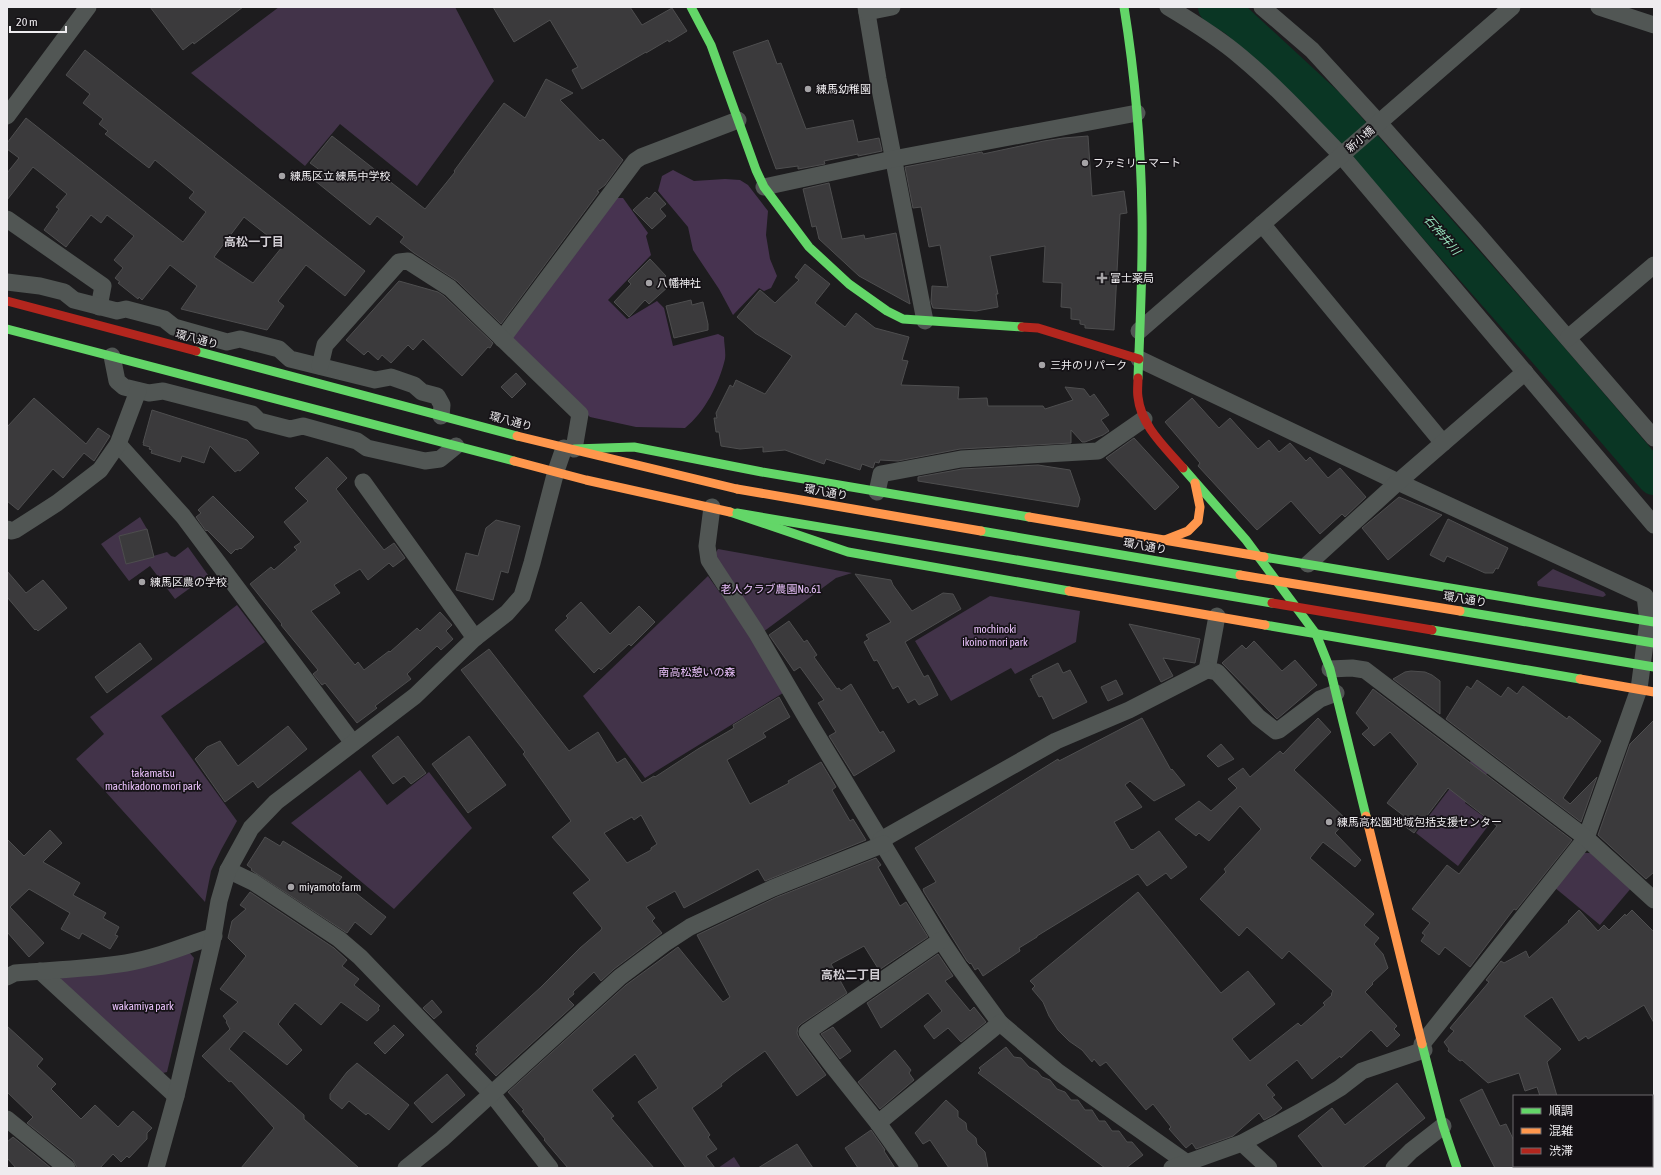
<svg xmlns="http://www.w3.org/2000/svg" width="1661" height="1175" viewBox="0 0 1661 1175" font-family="'Asap Condensed','Noto Sans JP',sans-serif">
<rect width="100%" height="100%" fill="#1d1c1e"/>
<g fill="#423349">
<path d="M279 7H455L494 81 417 186 340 124 305 166 191 73Z"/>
<path d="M140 517 147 529 119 536 126 564 167 552 171 556 175 557 188 547 208 575 175 599 150 566 129 581 101 544Z"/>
<path d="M718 549 852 573 836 578 763 632 713 557Z"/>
<path d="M1553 569 1604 592 1606 595 1603 597 1538 586 1537 582Z"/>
<path d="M708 576 748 632 783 693 645 778 583 696Z"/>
<path d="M990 596 1080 611 1076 642 1015 674 1011 668 951 701 915 641Z"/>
<path d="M237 605 265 642 161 716 237 821 221 850 211 871 205 902 76 759 104 734 90 717Z"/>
<path d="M1473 758 1489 771 1465 803 1491 822 1458 866 1416 833Z"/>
<path d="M360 770 387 805 429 772 472 828 394 909 291 823Z"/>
<path d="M1583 853H1591L1632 887 1600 925 1554 887Z"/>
<path d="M189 952 194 958 167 1072 159 1074 60 982 62 975Z"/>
<path d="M734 1157 741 1168H718Z"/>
</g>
<g fill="#473350">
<path d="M673 170 694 181 725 179 740 180 748 185 768 211 766 235 770 259 777 276 771 288 764 291 759 288 733 315 719 289 693 250 688 227 658 191 662 176Z"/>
<path d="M615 198H623L648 233 646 236 651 255 608 300 627 319 657 301 664 308 673 346 718 334 724 337C724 344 726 352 725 359 719 384 705 412 685 428L636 427 590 417 514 342 512 335Z"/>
</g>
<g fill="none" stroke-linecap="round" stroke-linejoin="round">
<path stroke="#0a3624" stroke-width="34" d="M1215 7 1236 20 1329 106 1551 358 1654 478"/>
</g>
<g fill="#3b3a3c" stroke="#4e4e4f" fill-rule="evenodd">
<path d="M150 7H243L194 44 193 42 183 50Z"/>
<path d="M493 7H630L642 25 672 8 687 31 669 42 668 40 646 53V52L582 89 572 70 578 67 550 20 514 42Z"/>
<path d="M768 40 777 64 781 63 806 129 853 120 858 142 879 138 882 151 858 156V154L824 161 825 164 798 169V166L776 169 733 52Z"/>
<path d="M85 50 365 271 345 296 306 265 278 301 284 306 267 330 181 309 197 286 170 265 142 300 139 297 138 299 118 283 120 282 115 278 123 268 114 260 134 236 107 215 101 223 91 215 66 247 44 230 59 209 56 207 67 194 33 167 7 200V173L19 158 7 149V143L26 118 183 242 206 212 189 198 194 192 155 160 149 168 105 134 108 131 99 124 103 119 83 103 90 94 66 75ZM244 217 282 247 253 283 214 257Z"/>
<path d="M546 79 573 93 560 100 600 141 603 139 623 160 605 185 597 191 599 192 501 324 457 281 414 253 400 242 404 237 377 216 370 225 314 180 321 171 310 163 332 136 425 209 455 172 454 171 504 103 525 118Z"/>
<path d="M1088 136 1092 196 1124 191 1127 213 1120 214 1114 330 1085 328V325L1080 324V320L1071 319V308L1061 307 1062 283 1043 282 1045 246 990 256 998 294H996L998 307 976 311 933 308 931 302 932 286 948 287 940 245 929 247 921 207 913 208 905 167 982 152 983 154 1044 141 1063 138Z"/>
<path d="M829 183 842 239 864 235 865 239 896 233 910 304 859 276 819 239 816 226 812 227 803 189Z"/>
<path d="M655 192 666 204 660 209 666 216 652 229 633 210 647 197 649 199Z"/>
<path d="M650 259 666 276 662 279 669 286 649 304 645 300 629 317 614 302 631 284 628 281Z"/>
<path d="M805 264 830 284 815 303 845 327 856 313 875 328 909 337 902 360 908 361 901 385 959 387 958 399 987 398 988 406H1043L1045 409 1073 400 1065 387 1084 389 1090 397 1094 394 1109 415 1101 420 1109 431 1103 435 1085 442H1082L1071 430V443L960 449 898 461 880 460 879 463 875 462 873 468 862 464 860 470 826 459 824 464 785 450 763 452V447L740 449 721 446 719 432H716L714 418H717L716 413 730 385 733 387 736 380 765 394 792 356 755 333 737 317 760 290 775 303 799 280 795 277Z"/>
<path d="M399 281 438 292 444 296 493 343 490 348 488 347 462 376 423 339 413 350 408 345 391 363 382 355 378 360 368 351 364 355 346 340Z"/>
<path d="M691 300 692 305 703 302 708 324V330L674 338 666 306Z"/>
<path d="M516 373 526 384 512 398 501 387Z"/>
<path d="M34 398 86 444 98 428 110 436 94 461 84 453 63 478 53 469 18 510 7 501V427Z"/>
<path d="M1192 398 1219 428 1230 418 1258 449 1269 440 1279 452 1290 443 1306 461 1310 457 1328 478 1340 468 1366 497 1345 517 1342 514 1320 534 1291 501 1257 530 1198 466 1200 463 1165 422Z"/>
<path d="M152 410 247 440 259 453 240 471 238 470 235 472 210 446 204 463 182 456 180 462 151 453 152 450 149 449 150 447 143 445 144 443H143Z"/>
<path d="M1134 438 1179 487 1155 510 1106 458Z"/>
<path d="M327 457 347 478 336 489 384 550 394 543 405 558 393 567 389 563 368 580 360 569 334 585 340 593 311 611 355 665 358 662 364 670 389 651 390 652 417 628 420 631 440 612 452 625 446 631 453 639 441 650 437 646 407 674 411 679 375 706 377 708 357 723 325 683 322 685 313 674 318 670 281 625 282 624 250 584 271 567 274 570 297 550 294 547 301 542 284 522 308 501 295 488Z"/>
<path d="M1038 465 1070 470 1080 499 1078 507 918 481V477L962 469Z"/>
<path d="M213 496 254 537 241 549 240 548 237 550 236 549 231 554 207 530 206 531 196 517 201 513 198 510Z"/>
<path d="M1399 497 1442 515 1388 560 1362 528Z"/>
<path d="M1448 519 1508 548 1498 569 1496 568 1493 573H1485L1447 556 1444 562 1430 555Z"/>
<path d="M496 520 520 526 508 573 501 571 493 600 456 590 466 553 478 556 486 528Z"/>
<path d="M147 529 154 557 126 564 119 536Z"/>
<path d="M7 571 26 593 43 580 67 608 38 631 36 629 35 630 7 597Z"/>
<path d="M855 574 891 580 893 585 912 611 943 593 953 594 961 609 905 642 924 677 928 675 938 695 919 705 915 699 908 703 898 686 893 689 877 660 874 661 864 642 869 639 866 635 891 622Z"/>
<path d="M581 602 610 634 639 606 655 622 631 646 629 644 601 670 599 668 594 673 555 630 568 618 566 616Z"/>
<path d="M789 621 804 642 807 640 817 655 814 657 837 689 839 688 841 691 851 684 880 733 883 731 895 751 854 776 829 736 836 732 818 703 824 700 800 667 794 671 769 635Z"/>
<path d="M1129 624 1200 639 1195 663 1163 658 1173 676 1161 682Z"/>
<path d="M1254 641 1282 671 1295 660 1317 685 1277 719 1222 663 1242 645 1246 649Z"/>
<path d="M140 643 152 659 107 693 95 677Z"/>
<path d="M489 649 569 751 598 732 617 763 625 758 642 783 654 776 655 777 698 749 734 728 733 725 779 697 790 717 763 733 766 737 727 760 750 804 789 783 788 781 821 762 836 787 832 790 850 821 853 819 866 840 765 881 758 869 684 908 675 891 646 907 655 918 652 921 662 933 614 969 601 981 594 972 573 992 574 994 568 999 574 1005 496 1076 475 1054 478 1052 476 1050 478 1048 476 1046 541 987 580 948 601 930 602 928 573 893 590 880 552 837 571 821 523 754 525 752 461 670ZM641 815 657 844 651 848V850L627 863 604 833 632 817 634 820Z"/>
<path d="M1058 663 1063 673 1070 670 1087 702 1053 719 1042 696 1039 697 1030 679 1033 678 1032 676Z"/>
<path d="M1411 671 1425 672 1432 675 1440 681V714L1393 679 1405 672Z"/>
<path d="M1116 680 1123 694 1108 701 1101 687Z"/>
<path d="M1477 680 1501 697 1508 687 1517 694 1523 686 1567 719 1569 716 1601 741 1563 798 1570 804 1597 777 1581 822 1446 719 1467 686 1471 689Z"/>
<path d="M1373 689 1572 840 1516 910 1514 909 1470 967 1445 947 1439 955 1421 941 1425 935 1422 933 1430 923 1412 909 1447 865 1459 874 1497 826 1448 788 1414 833 1399 822 1404 816 1387 803 1418 764 1390 732 1374 746 1362 734 1369 728 1356 713Z"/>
<path d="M1142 718 1171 770 1172 769 1185 785 1154 801 1130 781 1125 785 1142 807 1114 822 1131 850 1132 849 1133 850 1159 831 1187 867 1171 879 1166 873 1147 886 1138 874 1037 936V937L1019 948 1020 951 983 976 978 968 975 970 971 963 970 964 967 961 924 892 923 889 936 882 915 848 1058 759 1059 761Z"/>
<path d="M1318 718 1331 732 1294 770 1347 820 1335 833 1361 860 1355 867 1323 842 1310 858 1374 914 1364 925 1379 938 1374 944 1383 954 1388 968 1372 983 1373 984 1365 992 1397 1026 1394 1029 1400 1035 1387 1047 1371 1030 1341 1058 1340 1056 1312 1079 1297 1060 1266 1085 1275 1095 1272 1097 1282 1108 1275 1114 1264 1120 1259 1113 1233 1136 1196 1149 1192 1143 1186 1148 1169 1129 1171 1127 1153 1104 1146 1110 1106 1062 1100 1066 1094 1059 1092 1062 1082 1050 1069 1041 1058 1030 1049 1016 1043 1002 1032 989 1035 986 1030 981 1138 892 1221 993 1248 971 1275 1004 1232 1039 1250 1061 1298 1023 1301 1026 1325 1005 1323 1003 1332 995 1331 994 1333 991 1289 951 1282 959 1247 927 1239 936 1200 899 1226 872 1224 869 1261 829 1240 806 1209 841 1199 833 1196 836 1175 819 1199 801 1211 811 1237 788 1228 779 1243 768 1250 777 1280 751 1283 754Z"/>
<path d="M1654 720V872L1646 879 1598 835 1630 744Z"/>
<path d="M288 726 307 749 258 788 253 781 225 802 195 759 207 747 220 741 238 766Z"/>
<path d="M398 736 426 773 411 784 404 776 393 784 372 756Z"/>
<path d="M469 736 506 785 468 813 432 764Z"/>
<path d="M1221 744 1234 759 1218 767 1207 756Z"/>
<path d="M50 830 62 843 43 862 80 883 73 895 106 913 103 918 119 927 115 935 118 936 110 949 82 933 79 939 61 929 70 913 29 889 10 907 44 943 29 957 7 932V839L24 856Z"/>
<path d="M265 837 280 846 283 841 342 877 338 882 352 890 386 917 371 935 355 922 347 933 251 870 252 869 247 865Z"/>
<path d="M876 858 881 865 878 867 900 906 906 902 928 937 879 970 864 946 831 964 847 993 801 1024 798 1027 797 1033 799 1038 826 1075 797 1096 765 1051 732 1075 721 1084 722 1086 692 1108 710 1135 708 1137 717 1149 706 1156 715 1168H686L638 1102 658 1088 635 1054 592 1090 614 1116 611 1118 654 1168H568L544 1140 545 1139 522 1111 524 1110 508 1092 626 985 678 947 723 1002 730 997 697 935 777 897Z"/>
<path d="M250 892 334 948 347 960 342 966 359 979 354 985 380 1006 378 1008 379 1010 367 1021 341 1002 321 1025 295 1003 278 1024 302 1050 287 1065 244 1031 229 1049 304 1115V1119L359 1168H241L274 1128 231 1081 229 1082 202 1056 230 1029 226 1022 227 1021 223 1016 238 1002 220 989 246 956 228 938 232 921 246 909 240 905Z"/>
<path d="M1579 910 1598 931 1604 925 1609 930 1625 914 1626 916 1632 910 1654 932V1023L1644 1005 1588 1039 1586 1036 1579 1041 1552 997 1524 1016 1561 1049 1547 1062 1557 1096H1540L1537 1087 1525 1091 1519 1073 1488 1083 1462 1060 1460 1061 1448 1051 1449 1049 1444 1042 1454 1031 1450 1028 1489 982 1486 980 1501 961 1504 963 1526 951 1529 958 1569 922 1568 921Z"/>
<path d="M938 954 953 976 945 981 970 1011 974 1007 986 1022 961 1042 948 1028 934 1039 924 1026 942 1011 928 993 881 1028 867 1003Z"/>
<path d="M432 1000 442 1012 434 1019 423 1008Z"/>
<path d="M394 1025 404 1035 385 1054 374 1043Z"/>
<path d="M7 1026 43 1059 37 1066 56 1084 51 1089 81 1119 95 1105 118 1127 133 1111 152 1128 147 1133V1139L129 1158 127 1156 121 1162 113 1154 100 1168H77L73 1160 27 1123 33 1117 7 1092Z"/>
<path d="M833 1027 851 1051 840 1059 821 1034Z"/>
<path d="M1006 1047 1014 1057 1021 1058 1029 1067 1037 1071 1042 1077 1050 1080 1057 1089 1065 1092 1071 1100H1078L1085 1110H1092L1099 1121H1105L1112 1131H1119L1127 1142H1132L1143 1155 1126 1168H1105L978 1073 981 1070 979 1068Z"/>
<path d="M895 1050 911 1070 909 1073 914 1080 880 1109 858 1082Z"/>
<path d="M357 1063 409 1105 389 1130 368 1113 366 1115 349 1101 342 1109 330 1099V1094L347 1072Z"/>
<path d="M447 1074 465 1095 432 1123 414 1103Z"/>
<path d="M1397 1083 1425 1118 1362 1168H1324L1298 1136 1332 1108 1345 1125Z"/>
<path d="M1482 1089 1500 1126 1506 1124 1514 1141V1168H1495L1460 1100Z"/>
<path d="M946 1100 958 1111V1117L966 1123 967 1130 976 1138 977 1144 985 1152 988 1168H949L930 1140 923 1144 915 1133Z"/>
<path d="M871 1130 885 1150 884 1151 895 1168H858L845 1148Z"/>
<path d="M13 1137 51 1168H16L7 1158V1142Z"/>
<path d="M797 1144 813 1168H758Z"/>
</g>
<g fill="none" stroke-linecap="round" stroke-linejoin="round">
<g stroke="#515654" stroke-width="17">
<path d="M866 7 878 79 925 321"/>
<path d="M1168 7C1193 22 1219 38 1241 57 1277 87 1309 122 1341 155L1654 525"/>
<path d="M1262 7 1312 50 1379 123 1474 230 1654 438"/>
<path d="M1599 7 1654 25"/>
<path d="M867 12 892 7"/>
<path d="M7 116 88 7"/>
<path d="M764 187 893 159 1137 113"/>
<path d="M7 219 103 286 99 307"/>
<path d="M1262 224 1443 443"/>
<path d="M7 282 40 286 64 292 74 300 117 311 126 309 164 319 174 327 227 342 240 339 279 349 290 359 375 380 391 377 414 385 422 392 437 396 442 405 441 416"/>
<path d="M1139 331 1512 7"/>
<path d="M1568 338 1654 265"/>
<path d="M502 339 635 161 641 157 738 120"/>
<path d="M112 356 117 381 124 387 149 393 163 391 252 414 259 421 290 429 303 426 357 441 367 448 425 461 440 459 456 446"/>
<path d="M1139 359 1398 482 1645 596 1648 621 1639 689 1586 838 1422 1044"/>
<path d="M320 366 325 345 399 262 408 261 450 288 580 414 574 449"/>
<path d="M118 444 183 516 353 743"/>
<path d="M363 482 475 638"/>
<path d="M877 492 881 474 961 459 1098 451 1144 419"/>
<path d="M712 507 707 546 709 560 756 632 807 719 941 940 959 967 1000 1023 1058 1072 1187 1163"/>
<path d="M7 529 12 531 15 530 57 503 100 470 118 444 138 391"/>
<path d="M1308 564 1398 482 1525 372"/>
<path d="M1217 616 1207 670 1217 672 1258 717 1276 731 1279 730 1320 699 1336 693"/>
<path d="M1330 669 1352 668 1365 670 1586 838 1654 900"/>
<path d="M881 840 1056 741 1129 710 1207 670"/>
<path d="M228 870 253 882 339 939 360 957 492 1094 550 1168"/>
<path d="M40 971 176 1096"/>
<path d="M7 977 15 973C52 970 89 969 126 963 156 958 185 946 214 936"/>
<path d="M7 1119 67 1168"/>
<path d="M878 1123 1000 1023"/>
<path d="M1242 1143 1269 1168"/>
<path d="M156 1168 176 1096 212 943 219 901 228 870 251 828 276 802 415 696 475 638 507 613 522 596 532 563 556 471 564 448"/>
<path d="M406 1168 442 1139 620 977 664 944 690 927 773 888 884 844"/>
<path d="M910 1168 878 1123 835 1069 807 1032 941 940"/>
<path d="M1172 1168 1242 1143 1300 1112 1340 1088 1362 1071 1424 1050"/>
<path d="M1394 1168 1411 1151 1443 1126"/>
</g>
<g stroke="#63d668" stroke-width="9">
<path d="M691 7 711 45 756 170 764 187 809 247 849 284 887 311 903 319 1022 327"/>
<path d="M1124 7C1135 75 1141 145 1142 215 1143 269 1140 324 1138 378"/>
<path d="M7 329 514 461"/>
<path d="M196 351 517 436"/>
<path d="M574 449 634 447 762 472 1029 517"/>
<path d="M1183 468 1246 540 1316 634 1330 669 1366 816"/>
<path d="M730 512 848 552 1069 591"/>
<path d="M1264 557 1654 622"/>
<path d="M1265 625 1580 679"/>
<path d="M1422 1044 1443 1126 1457 1168"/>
</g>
<g stroke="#ff974d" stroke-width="9">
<path d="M517 436 737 489"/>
<path d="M514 461 586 480 730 512"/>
<path d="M1029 517 1264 557"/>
<path d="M1165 540 1188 531 1198 521 1200 507 1195 483"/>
<path d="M1069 591 1265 625"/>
<path d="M1580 679 1654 692"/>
<path d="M1366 816 1422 1044"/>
</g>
<g stroke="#b3261e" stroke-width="9">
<path d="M7 301 196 351"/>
<path d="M1022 327 1038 328 1139 359"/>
<path d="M1138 378C1138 384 1137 391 1138 397 1141 426 1165 447 1183 468"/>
</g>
<g stroke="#63d668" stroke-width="9">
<path d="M737 513 1272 603"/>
<path d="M981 531 1240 575"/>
<path d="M1460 611 1654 643"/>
<path d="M1432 630 1654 667"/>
</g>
<g stroke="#ff974d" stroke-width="9">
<path d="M737 489 981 531"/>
<path d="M1240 575 1460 611"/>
</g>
<path stroke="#b3261e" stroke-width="9" d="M1272 603 1432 630"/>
</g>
<g fill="#a5a3a6" stroke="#151216" stroke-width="1.5">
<circle cx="808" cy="89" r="4"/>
<circle cx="1085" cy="163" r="4"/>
<circle cx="282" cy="176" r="4"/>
<path d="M1100 272h4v4h4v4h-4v4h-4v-4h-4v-4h4z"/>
<circle cx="649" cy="283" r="4"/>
<circle cx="1042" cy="365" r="4"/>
<circle cx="142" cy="582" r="4"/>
<circle cx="1329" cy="822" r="4"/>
<circle cx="291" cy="887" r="4"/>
</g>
<g text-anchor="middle" stroke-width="3.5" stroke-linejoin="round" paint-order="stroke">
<g font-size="11" fill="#eeecef" stroke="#151216" text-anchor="start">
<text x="816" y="93">練馬幼稚園</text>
<text x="1093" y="167">ファミリーマート</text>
<text x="290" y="180">練馬区立 練馬中学校</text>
<text x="1110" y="282">富士薬局</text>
<text x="657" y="287">八幡神社</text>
<text x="1050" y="369">三井のリパーク</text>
<text x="150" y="586">練馬区農の学校</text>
<text x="1337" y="826">練馬高松園地域包括支援センター</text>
<text x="299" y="891">miyamoto farm</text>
</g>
<g font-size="11" fill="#eeecef" stroke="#151216">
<text transform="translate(1360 139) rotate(-40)" y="4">新小橋</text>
<text transform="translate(197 339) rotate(15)" y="4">環八通り</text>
<text transform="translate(511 421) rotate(15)" y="4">環八通り</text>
<text transform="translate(826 492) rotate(10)" y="4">環八通り</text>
<text transform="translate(1145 546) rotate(10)" y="4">環八通り</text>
<text transform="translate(1465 599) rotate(9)" y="4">環八通り</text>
</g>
<g font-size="11" fill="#eac1fc" stroke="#151216">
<text x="771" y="593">老人クラブ農園No.61</text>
<text x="995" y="633">mochinoki<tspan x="995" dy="13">ikoino mori park</tspan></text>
<text x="697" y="676">南高松憩いの森</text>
<text x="153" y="777">takamatsu<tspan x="153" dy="13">machikadono mori park</tspan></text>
<text x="143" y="1010">wakamiya park</text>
</g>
<g font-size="12" font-style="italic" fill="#95dfba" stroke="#151216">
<text transform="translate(1442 235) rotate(49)" y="4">石神井川</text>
</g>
<g font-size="12" font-weight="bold" fill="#d1cdd3" stroke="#151216">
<text x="254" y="246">高松一丁目</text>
<text x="851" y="979">高松二丁目</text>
</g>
</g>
<rect width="1661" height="1175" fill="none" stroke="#eeecef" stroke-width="16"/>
<rect x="1513" y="1095" width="140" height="72" fill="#151216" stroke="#6c696d"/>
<rect x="1521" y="1108" width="20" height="6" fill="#63d668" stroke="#6c696d"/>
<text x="1549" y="1115" font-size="12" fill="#eeecef">順調</text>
<rect x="1521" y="1128" width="20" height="6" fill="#ff974d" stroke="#6c696d"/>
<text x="1549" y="1135" font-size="12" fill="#eeecef">混雑</text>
<rect x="1521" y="1148" width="20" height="6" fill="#b3261e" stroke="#6c696d"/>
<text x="1549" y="1155" font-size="12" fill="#eeecef">渋滞</text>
<path d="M10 26v6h56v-6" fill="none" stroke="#eeecef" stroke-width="2"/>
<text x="16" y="26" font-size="12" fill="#eeecef" stroke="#151216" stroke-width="3" paint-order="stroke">20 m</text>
</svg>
